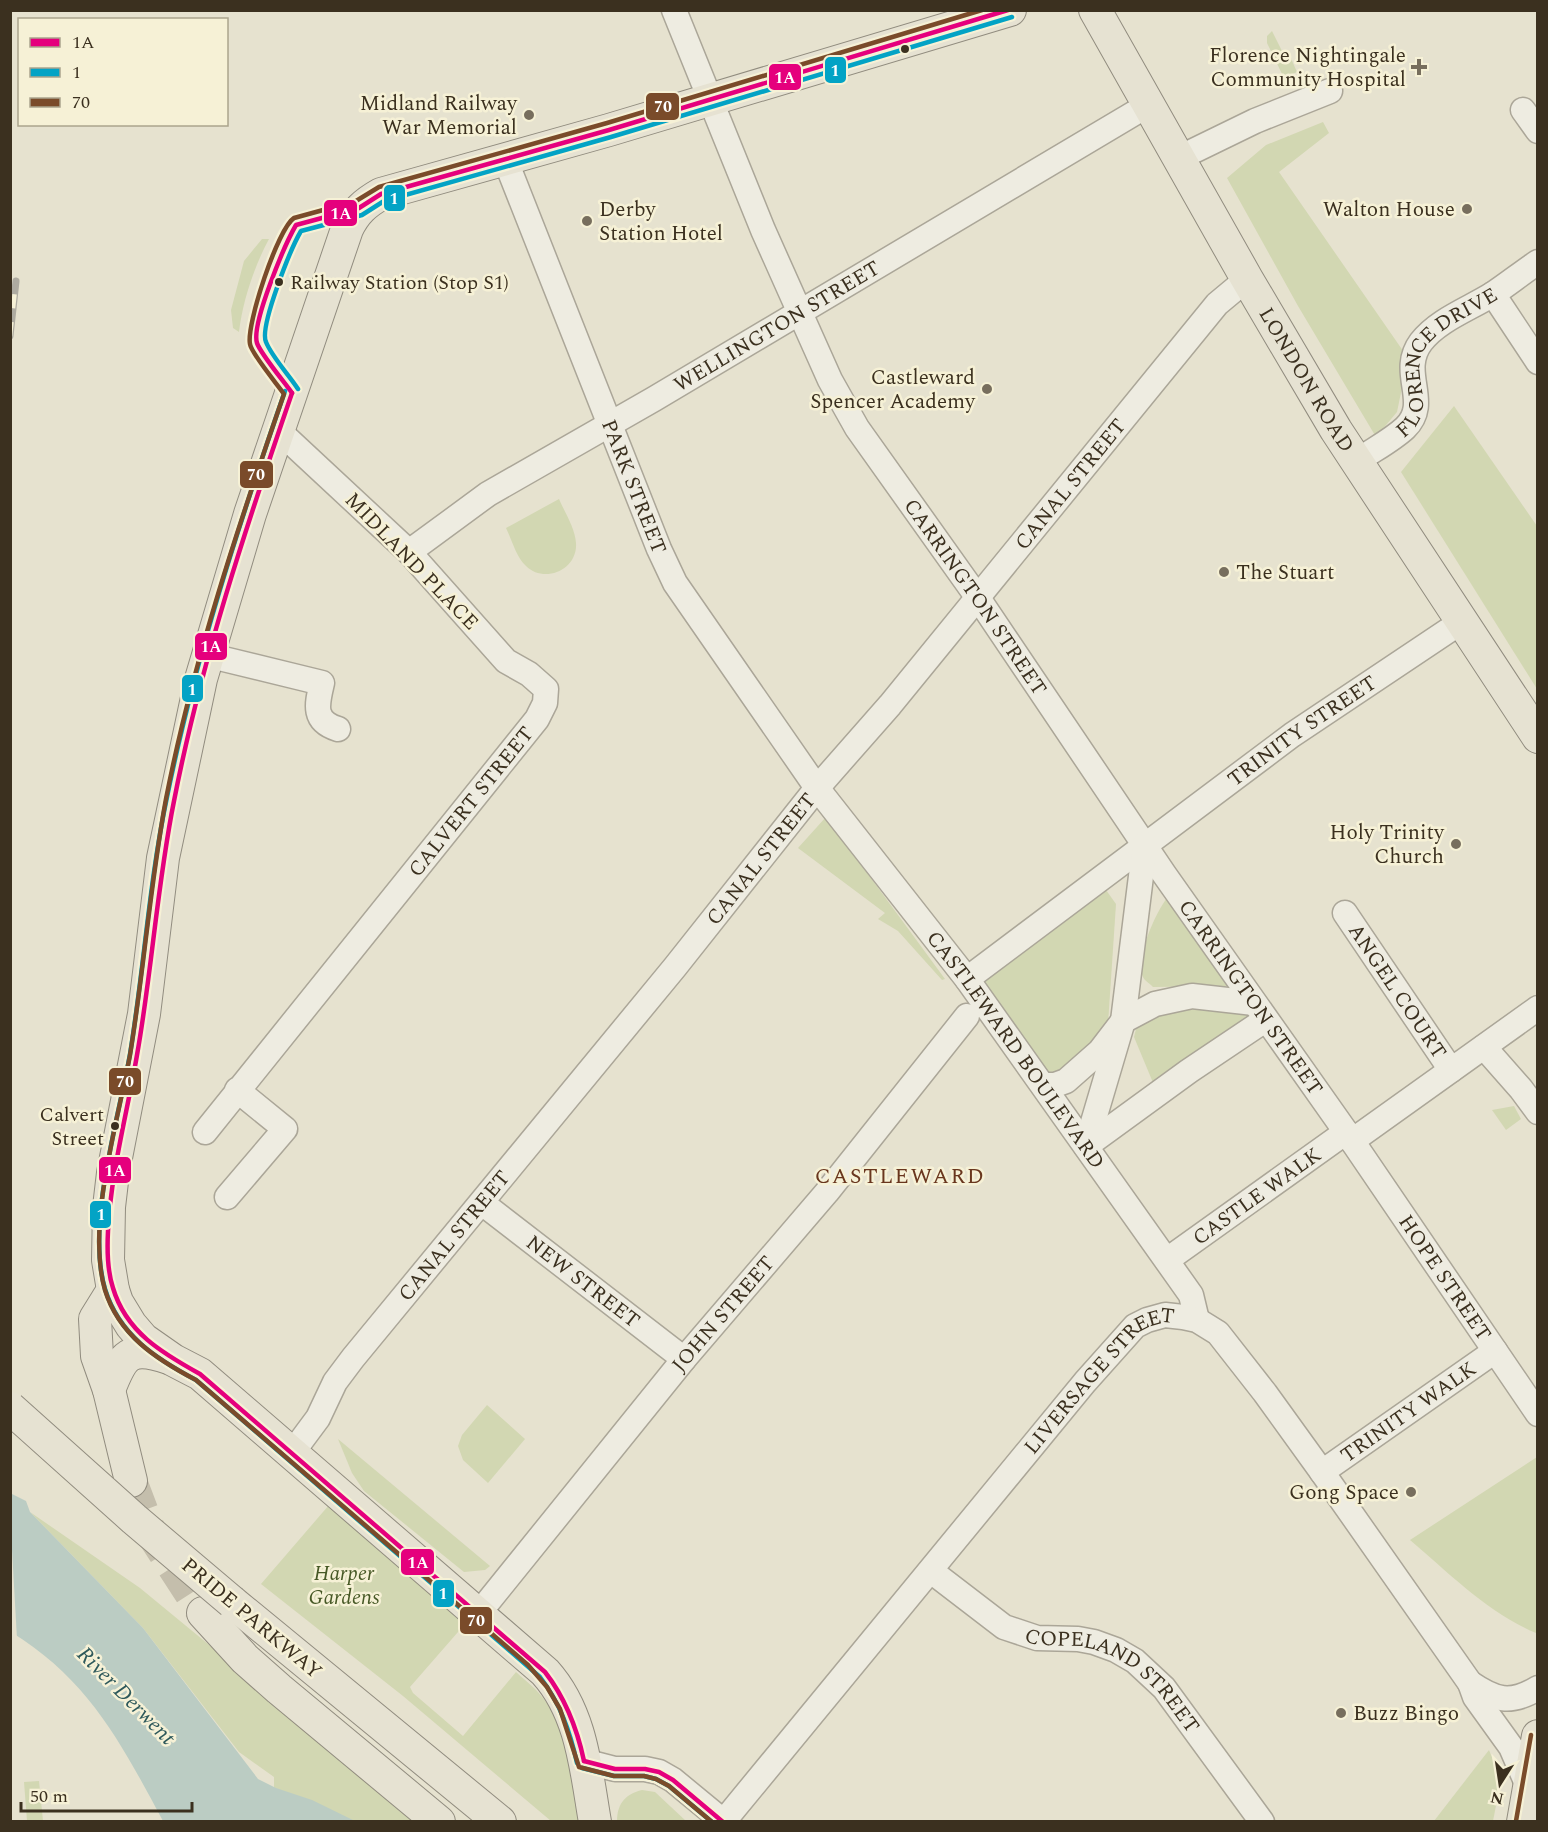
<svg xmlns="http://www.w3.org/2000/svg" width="1548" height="1832" viewBox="0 0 1548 1832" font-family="Spectral,serif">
<rect width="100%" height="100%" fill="#e6e2cf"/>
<g fill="#d2d7b2">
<path d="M1272 31 1284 55 1289 54 1297 72 1284 78 1267 43V36Z"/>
<path d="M1323 122 1329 133 1279 172 1408 358 1397 412 1376 437 1298 306 1227 178 1266 145Z"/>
<path d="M262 239H269C254 267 243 300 239 332L233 328 231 310 244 261Z"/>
<path d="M1454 406 1537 526V689L1401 472Z"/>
<path d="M559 499C565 513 575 528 576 543 578 570 544 584 526 566 516 557 512 540 506 528Z"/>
<path d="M826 817 945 979 942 980 898 931 878 919 885 913 798 848Z"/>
<path d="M1106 890 1116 904 1108 1024 1097 1047 1052 1082 981 984Z"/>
<path d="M1167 898 1229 986 1153 987C1150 984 1144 980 1143 977 1134 960 1156 912 1167 898Z"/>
<path d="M1191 1005 1251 1015 1253 1019 1154 1085 1134 1037 1138 1021Z"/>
<path d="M1514 1106 1521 1119 1506 1130 1492 1110Z"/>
<path d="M487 1405 525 1439 488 1483 463 1460 458 1446 462 1435Z"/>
<path d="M338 1439 490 1566 485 1570 464 1572 364 1491 352 1473Z"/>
<path d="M1537 1457 1538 1630 1536 1633C1487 1612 1450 1574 1410 1540Z"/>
<path d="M329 1505 465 1624 410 1687 413 1693 463 1736 516 1672C527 1682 538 1690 546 1702 571 1737 567 1784 587 1821H551L403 1696 261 1584Z"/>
<path d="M30 1512 140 1588 423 1821H274V1777L239 1752 143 1628Z"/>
<path d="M1489 1750 1501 1780 1493 1821H1434Z"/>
<path d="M39 1781 43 1821H27L24 1782Z"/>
<path d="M642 1790 655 1792 686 1821H617C617 1803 626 1794 642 1790Z"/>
</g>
<path fill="#bbccc3" d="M10 1493 26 1501 30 1512 143 1628 258 1779 276 1788 312 1800 355 1821 296 1822 292 1820 280 1822 163 1821C121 1743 89 1680 11 1632Z"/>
<path fill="#e6e2cf" d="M11 1532 17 1639 10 1636Z"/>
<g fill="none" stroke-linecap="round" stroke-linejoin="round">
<path stroke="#c4beac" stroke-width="32" stroke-dasharray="32 16" stroke-linecap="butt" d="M131 1481 150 1531 203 1613"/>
<defs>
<g id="minor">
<path id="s1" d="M674 10 763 230 830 380 857 428 978 598 1164 874 1346 1132 1538 1414"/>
<path d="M1523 110 1538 131"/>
<path d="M1179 158 1255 121 1330 91"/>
<path id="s2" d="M505 159 659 549 675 583 817 788 967 979 1191 1295 1197 1320"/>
<path d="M1493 294 1538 362"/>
<path id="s3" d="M1356 462C1371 451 1391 441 1405 428 1432 402 1398 373 1421 342 1438 320 1469 309 1493 294 1508 284 1523 272 1538 262"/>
<path id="s4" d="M409 552 488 494 654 399 1148 105"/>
<path d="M207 655 322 683C317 704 312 721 338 729"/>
<path id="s5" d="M1345 913 1451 1070"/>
<path id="s6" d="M967 979 1292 735 1461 622"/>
<path d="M1484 1047 1521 1089 1538 1112"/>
<path d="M1043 1085H1055L1066 1081 1100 1051 1123 1021 1155 1004 1192 996 1254 1003"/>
<path id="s7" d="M205 1132 537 719 545 703 546 689 529 674 506 661 409 552 279 431"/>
<path d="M1352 1141 1538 1008"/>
<path d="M1086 1146 1123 1021 1145 844"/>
<path d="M1086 1146 1189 1071 1265 1020"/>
<path d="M227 1197 285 1129 237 1090"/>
<path id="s8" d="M482 1203 684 1359"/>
<path id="s9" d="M1167 1260 1346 1132"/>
<path id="s10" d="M292 1453 318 1418 335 1382 353 1358 675 967 817 788 890 705 1217 304 1247 279"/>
<path id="s11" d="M1322 1472 1495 1351"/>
<path id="s12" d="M931 1571 1004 1627 1037 1638 1078 1639 1094 1642 1116 1650 1135 1661 1164 1688 1262 1822"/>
<path id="s13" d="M479 1613 684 1359 827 1192 967 1016"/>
<path d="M1470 1683C1495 1700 1510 1705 1538 1688"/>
<path d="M584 1761 615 1769H645L659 1772 673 1780 724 1822"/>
<path id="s14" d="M724 1821 1085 1382 1135 1326 1147 1320 1165 1315 1183 1317 1197 1320 1218 1333 1265 1393 1322 1472 1470 1683 1475 1697 1511 1747 1528 1786"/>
</g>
<g id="major">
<path id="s15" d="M1095 10 1247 279 1336 430 1538 737"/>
<path d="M113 1290 95 1319 97 1356 109 1390 131 1481"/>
<path d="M109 1390C123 1354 129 1345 169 1358"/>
<path d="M232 1602 500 1822"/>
<path d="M203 1613 245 1659 279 1689 439 1822"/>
<path d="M595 1822C586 1770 582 1713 545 1672L200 1374 173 1360 143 1339 131 1325 117 1302 113 1290 108 1260 109 1207 113 1173 144 1014 163 858 201 679 250 514 347 229C355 212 365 203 381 194L609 130 1010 10"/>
<path d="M1523 1822 1538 1736"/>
</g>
</defs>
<use href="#minor" stroke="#aba698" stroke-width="27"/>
<use href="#major" stroke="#918c7f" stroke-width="34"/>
<use href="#minor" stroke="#eeece1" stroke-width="24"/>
<use href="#major" stroke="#e6e2d2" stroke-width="32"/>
<defs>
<path id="rail" d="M10 336 16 281"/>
</defs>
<use href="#rail" stroke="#aeaba1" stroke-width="7"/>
<use href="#rail" stroke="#f6f1d6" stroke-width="4.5" stroke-dasharray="14" stroke-linecap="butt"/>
<defs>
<path id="major-bridge" d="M10 1408 134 1519 232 1602"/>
</defs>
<use href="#major-bridge" stroke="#918c7f" stroke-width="34" stroke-linecap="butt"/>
<use href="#major-bridge" stroke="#e6e2d2" stroke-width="32"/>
<defs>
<g id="bus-1">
<path d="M292 393C246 527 201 662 174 801 157 885 152 971 137 1055 127 1114 111 1171 108 1231 107 1250 107 1270 113 1288 126 1332 162 1353 200 1374L545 1672C566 1699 577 1728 584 1761"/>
<path d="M292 393C285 383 260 353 257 343 251 324 285 244 296 225L359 208 381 194 609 130 1008 10"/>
<path d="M584 1761 615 1769H645L659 1772 673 1780 723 1822"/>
</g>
<g id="bus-2">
<path d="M298 389C289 375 272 357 266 342 259 327 291 248 301 231L362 215 384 201 611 137 1012 17"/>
<path d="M285 391C239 524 195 659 167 797 149 882 144 969 130 1054 118 1121 86 1224 105 1289 119 1335 156 1359 196 1380L540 1677C560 1703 570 1731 577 1763"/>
<path d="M582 1768 614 1776H644L656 1779 669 1786 712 1822"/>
</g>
<g id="bus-3">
<path d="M1516 1821 1531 1735"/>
<path d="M712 1822 669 1786 656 1779 644 1776H614L579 1767 560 1709 547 1687 528 1665 196 1380C156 1359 119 1335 105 1290 86 1225 118 1121 130 1055 144 970 150 884 166 799 193 661 238 527 284 394 277 384 251 353 250 344 246 325 278 228 294 218L356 201 379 187 607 123 982 10"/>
</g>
</defs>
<use href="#bus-1" stroke="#f6f1d6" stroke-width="9"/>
<use href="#bus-2" stroke="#f6f1d6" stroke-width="9"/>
<use href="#bus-3" stroke="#f6f1d6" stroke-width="9"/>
<use href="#bus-1" stroke="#e5007d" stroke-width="4.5"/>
<use href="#bus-2" stroke="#03a3c5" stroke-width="4.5"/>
<use href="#bus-3" stroke="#7a4b2a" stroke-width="4.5"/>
</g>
<g fill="#3b301f" stroke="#f6f1d6" stroke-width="2">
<circle cx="905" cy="49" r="5"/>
<circle cx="279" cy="282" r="5"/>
<circle cx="115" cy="1126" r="5"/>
</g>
<g fill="#776e5d" stroke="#f6f1d6" stroke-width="2">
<path d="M1416 58h6v6h6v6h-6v6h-6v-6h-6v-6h6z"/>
<circle cx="529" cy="115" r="6"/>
<circle cx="1467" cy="209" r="6"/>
<circle cx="587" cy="221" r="6"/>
<circle cx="987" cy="389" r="6"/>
<circle cx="1224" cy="572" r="6"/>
<circle cx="1456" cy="844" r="6"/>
<circle cx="1411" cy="1492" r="6"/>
<circle cx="1341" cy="1713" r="6"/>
</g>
<g text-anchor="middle" stroke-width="5" stroke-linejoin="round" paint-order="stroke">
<g font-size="20" fill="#3b301f" stroke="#f6f1d6" text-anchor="start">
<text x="290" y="289">Railway Station (Stop S1)</text>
<text x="104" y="1121" text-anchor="end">Calvert<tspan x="104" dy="24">Street</tspan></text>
</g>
<g font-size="21" fill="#3b301f" stroke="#f6f1d6" text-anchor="end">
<text x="1406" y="62">Florence Nightingale<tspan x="1406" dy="24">Community Hospital</tspan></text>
<text x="517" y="110">Midland Railway<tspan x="517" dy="24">War Memorial</tspan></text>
<text x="599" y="216" text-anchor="start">Derby<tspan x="599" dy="24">Station Hotel</tspan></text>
<text x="1455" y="216">Walton House</text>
<text x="975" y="384">Castleward<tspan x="975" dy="24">Spencer Academy</tspan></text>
<text x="1236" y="579" text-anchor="start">The Stuart</text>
<text x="1444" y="839">Holy Trinity<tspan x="1444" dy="24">Church</tspan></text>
<text x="1399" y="1499">Gong Space</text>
<text x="1353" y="1720" text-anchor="start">Buzz Bingo</text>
</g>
<g font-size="21" fill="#3b301f" stroke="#f6f1d6">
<text dy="7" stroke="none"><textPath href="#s4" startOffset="432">WELLINGTON STREET</textPath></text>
<text dy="7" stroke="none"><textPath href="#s3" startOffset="146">FLORENCE DRIVE</textPath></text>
<text dy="7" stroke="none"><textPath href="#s15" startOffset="426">LONDON ROAD</textPath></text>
<text dy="7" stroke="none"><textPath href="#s10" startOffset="1244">CANAL STREET</textPath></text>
<text dy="7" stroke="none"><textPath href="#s2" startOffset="352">PARK STREET</textPath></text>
<text transform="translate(412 561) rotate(46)" y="7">MIDLAND PLACE</text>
<text dy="7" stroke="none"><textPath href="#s1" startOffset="663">CARRINGTON STREET</textPath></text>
<text dy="7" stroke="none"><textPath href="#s6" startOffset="417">TRINITY STREET</textPath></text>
<text dy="7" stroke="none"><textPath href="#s7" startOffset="424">CALVERT STREET</textPath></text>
<text dy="7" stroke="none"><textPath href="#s10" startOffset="758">CANAL STREET</textPath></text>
<text dy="7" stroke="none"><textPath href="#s5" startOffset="94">ANGEL COURT</textPath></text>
<text dy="7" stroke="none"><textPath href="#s1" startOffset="1149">CARRINGTON STREET</textPath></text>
<text dy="7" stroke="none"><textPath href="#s2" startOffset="1035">CASTLEWARD BOULEVARD</textPath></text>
<text dy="7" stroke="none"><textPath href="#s9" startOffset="110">CASTLE WALK</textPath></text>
<text dy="7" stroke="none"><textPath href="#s10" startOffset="272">CANAL STREET</textPath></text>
<text dy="7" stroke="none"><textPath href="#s1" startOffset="1490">HOPE STREET</textPath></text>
<text dy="7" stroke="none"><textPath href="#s8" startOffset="128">NEW STREET</textPath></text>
<text dy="7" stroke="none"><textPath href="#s13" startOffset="386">JOHN STREET</textPath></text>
<text dy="7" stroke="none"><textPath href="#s14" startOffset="582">LIVERSAGE STREET</textPath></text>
<text dy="7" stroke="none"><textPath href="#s11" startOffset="105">TRINITY WALK</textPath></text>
<text transform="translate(252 1618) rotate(40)" y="7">PRIDE PARKWAY</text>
<text dy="7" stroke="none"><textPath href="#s12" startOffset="218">COPELAND STREET</textPath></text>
</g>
<g font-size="21" font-style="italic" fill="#465825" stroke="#f6f1d6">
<text x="344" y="1580">Harper<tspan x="344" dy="24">Gardens</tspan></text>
</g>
<g font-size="22" letter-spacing="1.5" fill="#69361e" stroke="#f6f1d6">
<text x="900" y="1183">CASTLEWARD</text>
</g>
<g font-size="22" font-style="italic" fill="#2e595b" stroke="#f6f1d6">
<text transform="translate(127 1695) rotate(45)" y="8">River Derwent</text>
</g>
</g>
<g stroke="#f6f1d6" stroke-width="2">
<rect x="824" y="56" width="23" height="28" rx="6" fill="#03a3c5"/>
<rect x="768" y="63" width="34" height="28" rx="6" fill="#e5007d"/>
<rect x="645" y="92" width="35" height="29" rx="6" fill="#7a4b2a"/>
<rect x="383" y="184" width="23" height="28" rx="6" fill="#03a3c5"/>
<rect x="323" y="199" width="35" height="28" rx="6" fill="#e5007d"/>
<rect x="239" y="460" width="35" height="29" rx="6" fill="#7a4b2a"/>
<rect x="194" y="632" width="34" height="29" rx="6" fill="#e5007d"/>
<rect x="181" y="674" width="23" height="29" rx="6" fill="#03a3c5"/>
<rect x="108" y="1067" width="34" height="29" rx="6" fill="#7a4b2a"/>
<rect x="98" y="1156" width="34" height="28" rx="6" fill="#e5007d"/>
<rect x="89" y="1200" width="23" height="29" rx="6" fill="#03a3c5"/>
<rect x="400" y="1548" width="35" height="28" rx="6" fill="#e5007d"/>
<rect x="432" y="1579" width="23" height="29" rx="6" fill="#03a3c5"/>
<rect x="459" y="1606" width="34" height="29" rx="6" fill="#7a4b2a"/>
</g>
<g font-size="16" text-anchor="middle" font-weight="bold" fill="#fff">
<text x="835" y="76">1</text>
<text x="785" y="83">1A</text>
<text x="663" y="112">70</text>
<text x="394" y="204">1</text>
<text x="341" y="219">1A</text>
<text x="256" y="480">70</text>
<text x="211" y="652">1A</text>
<text x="192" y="695">1</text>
<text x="125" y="1087">70</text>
<text x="115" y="1176">1A</text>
<text x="101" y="1220">1</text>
<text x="418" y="1568">1A</text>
<text x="443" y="1599">1</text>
<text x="476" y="1626">70</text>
</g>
<rect width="1548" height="1832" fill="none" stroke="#3b301f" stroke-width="24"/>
<rect x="18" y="18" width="210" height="108" fill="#f6f1d6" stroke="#aba48d" stroke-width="1.5"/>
<rect x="30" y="38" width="30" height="9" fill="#e5007d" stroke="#aba48d" stroke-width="1.5"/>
<text x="72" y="48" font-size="18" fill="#3b301f">1A</text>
<rect x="30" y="68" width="30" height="9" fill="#03a3c5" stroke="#aba48d" stroke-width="1.5"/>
<text x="72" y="78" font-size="18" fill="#3b301f">1</text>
<rect x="30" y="98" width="30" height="9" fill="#7a4b2a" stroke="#aba48d" stroke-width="1.5"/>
<text x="72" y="108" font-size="18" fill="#3b301f">70</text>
<g transform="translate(1500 1784) rotate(192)" stroke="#f6f1d6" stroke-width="4.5" paint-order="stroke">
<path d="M0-4.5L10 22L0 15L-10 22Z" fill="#3b301f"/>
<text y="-9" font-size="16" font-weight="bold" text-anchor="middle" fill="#3b301f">N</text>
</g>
<path d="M21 1802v9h171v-9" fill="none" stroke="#3b301f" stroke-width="3"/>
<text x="30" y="1802" font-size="18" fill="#3b301f" stroke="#f6f1d6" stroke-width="4.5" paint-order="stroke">50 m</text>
</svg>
